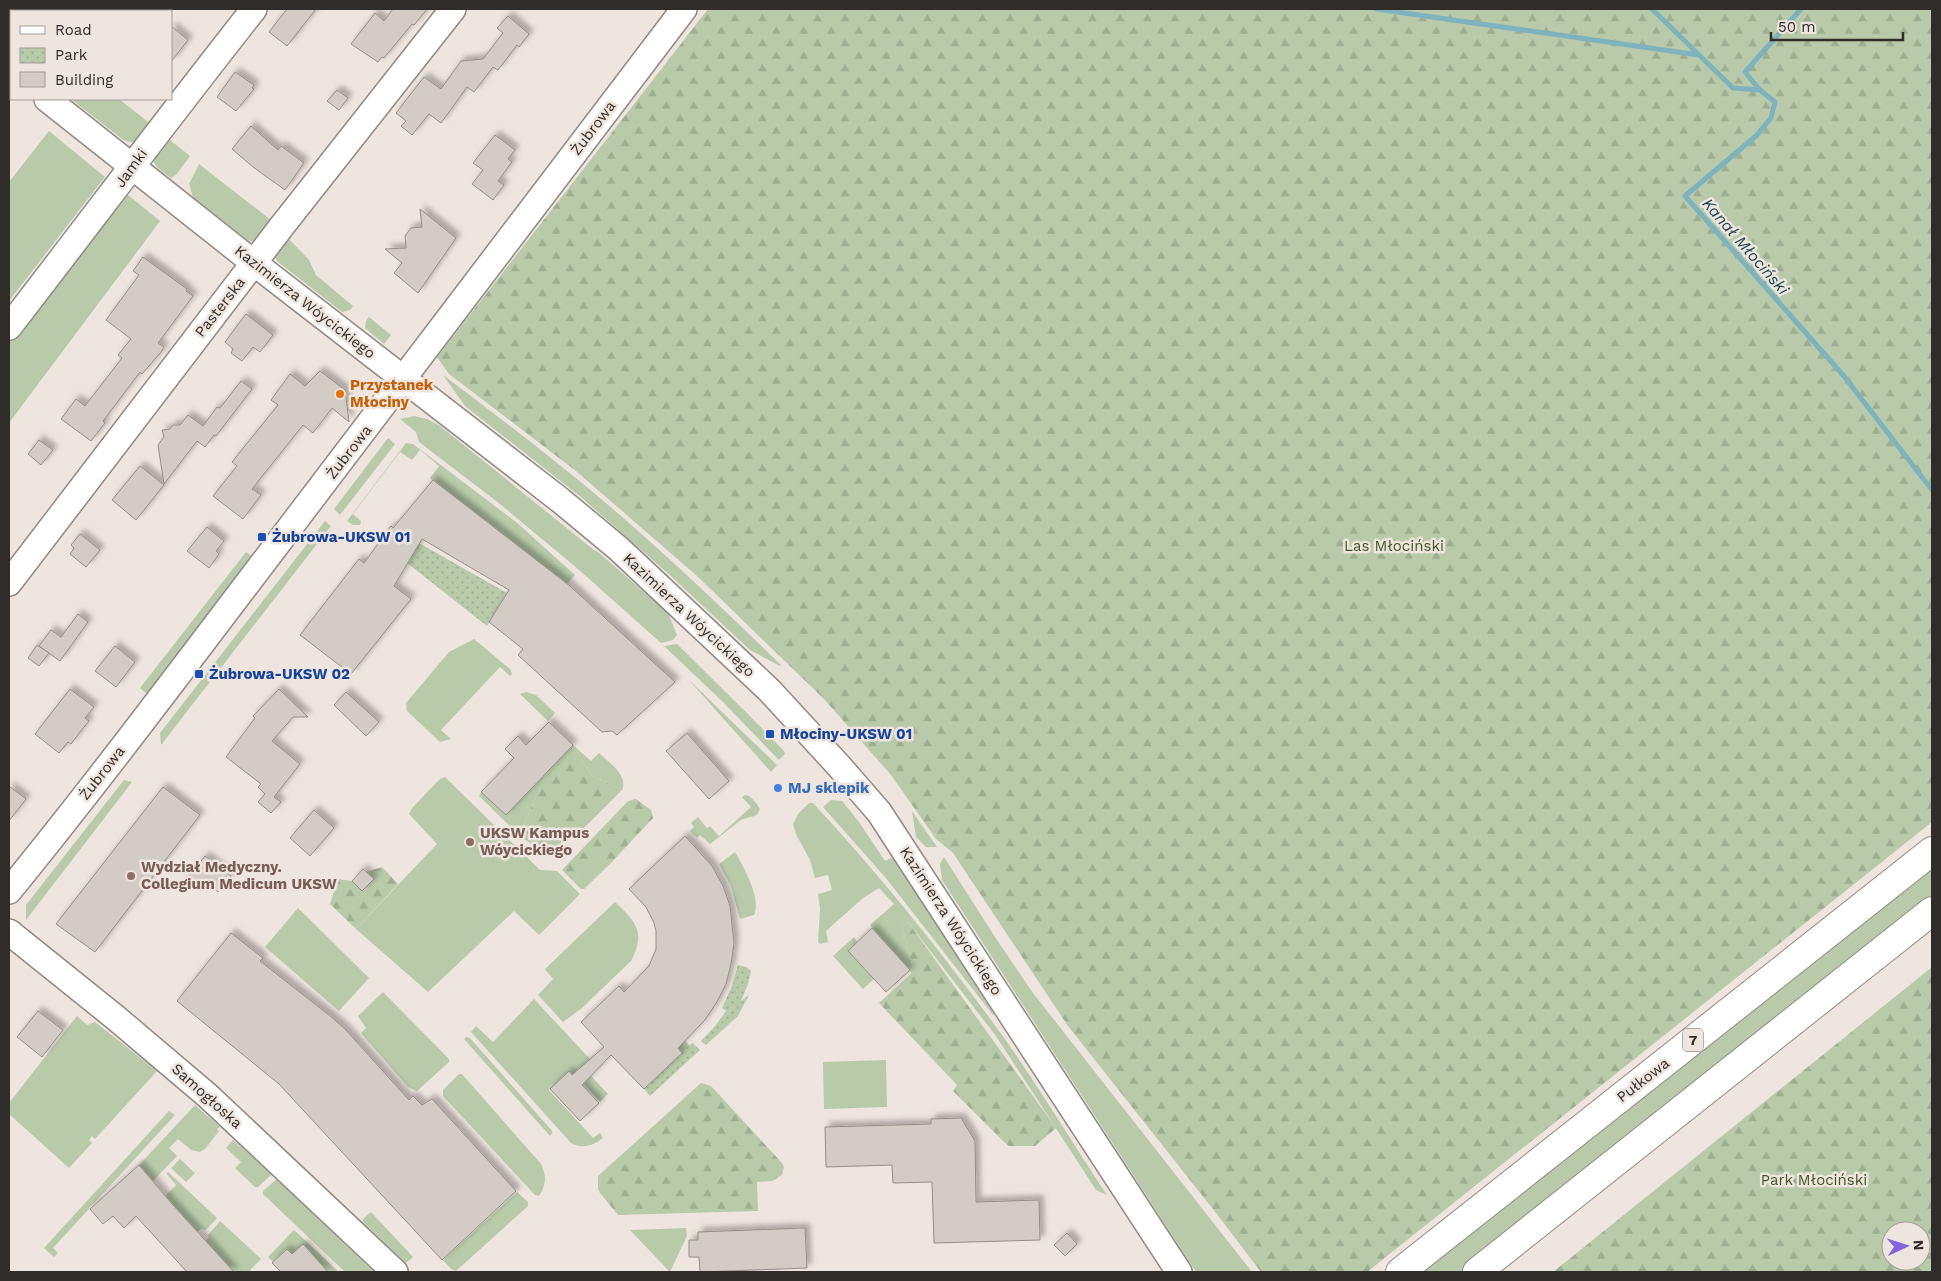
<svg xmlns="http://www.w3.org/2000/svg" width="1941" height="1281" viewBox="0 0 1941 1281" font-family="'Work Sans',sans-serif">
<defs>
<pattern id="forest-firs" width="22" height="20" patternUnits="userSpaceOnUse" patternTransform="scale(1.25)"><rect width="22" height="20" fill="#b8caaa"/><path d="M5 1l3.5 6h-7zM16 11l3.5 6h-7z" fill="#9eae92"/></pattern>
<pattern id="park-dots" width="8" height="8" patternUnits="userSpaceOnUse" patternTransform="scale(1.25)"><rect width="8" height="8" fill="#b8caaa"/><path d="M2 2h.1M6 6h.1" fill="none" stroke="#9eae92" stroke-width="1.8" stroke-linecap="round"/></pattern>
<filter id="shadow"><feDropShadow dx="4.5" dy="-4.5" stdDeviation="2.5" flood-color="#0004"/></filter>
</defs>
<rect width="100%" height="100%" fill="#efe5df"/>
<g fill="#b8caaa">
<path d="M71 99H119L152 125 138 142H129L122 139Z"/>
<path d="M49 131 105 177 9 301V182Z"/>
<path d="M165 136 190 156 176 175 171 178C147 161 149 159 165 136Z"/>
<path d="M199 164 276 224 258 242 249 241 193 197 189 184Z"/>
<path d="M123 191 160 221 9 423V340Z"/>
<path d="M286 236 309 260 316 275 353 306 350 310 342 312 277 261 274 256Z"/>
<path d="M369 317 391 335 384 344 365 328 366 321Z"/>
<path d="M443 375C503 420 563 466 620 515 675 563 729 614 781 665L780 666 750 650 672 577 582 498 465 406Z"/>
<path d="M414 416 427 419 440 426 594 550 598 552 668 613 677 635 673 640 661 643 578 569 500 504 419 442 416 432 400 419Z"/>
<path d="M388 438 395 444 340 515 334 509Z"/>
<path d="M406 443 413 444 516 522 575 575 544 609 557 577 430 478 439 466 420 450 412 460 400 452 353 514 361 521 360 525H353L347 521Z"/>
<path d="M325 521 331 526 161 745 160 733Z"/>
<path d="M246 552 253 557 147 694 140 688Z"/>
<path d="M474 639 510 669 512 674 510 676 500 667 441 730 451 739 440 742 407 711 406 703 449 652Z"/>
<path d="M677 644 748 714 784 751 785 754 779 760 722 701 664 646Z"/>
<path d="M688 679 777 765 771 772Z"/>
<path d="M526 692 536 695 555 713 548 721 520 694Z"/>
<path d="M573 745 591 761 599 753C608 762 629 775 622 790L591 775Z"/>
<path d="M547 772 519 835 479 796 481 792 506 815Z"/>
<path d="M445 777 540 870 557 871 580 894 539 935 514 911 428 992 356 929 437 844 409 814 412 808 440 779Z"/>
<path d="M124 780 132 782 26 920V905Z"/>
<path d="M745 795C751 795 757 804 760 809L757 815 741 820 710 844 700 835 697 838 690 831 694 827 691 823 698 817 707 828 710 826 719 836 751 807 742 797Z"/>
<path d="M831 800 842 801 859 822 885 861 893 857 994 1014 993 1015 885 877 823 807Z"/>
<path d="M809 803H813C883 878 947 959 1007 1042 1042 1092 1073 1144 1107 1195L1096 1190 996 1036 908 922 902 927 914 971 912 973 870 925 894 904 879 888 863 898 826 931 828 942 820 944 818 942 820 909 818 894 832 890 828 875 815 878 810 860 796 834 793 824 798 814Z"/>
<path d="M912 811 937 847H926L916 837Z"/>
<path d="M598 851 610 864 584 889H581L573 881Z"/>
<path d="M735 852C743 865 762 900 754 915L740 919 731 886 719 864Z"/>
<path d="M944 857 995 937 1033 993 1252 1272H1196L942 880 940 864Z"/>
<path d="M1932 864V898L1460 1272H1417Z"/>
<path d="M615 902C636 922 646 932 631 961L582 1008 563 1022 538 995 553 979 545 969Z"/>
<path d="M298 908 369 978 339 1011 265 947Z"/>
<path d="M854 937 857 942 848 951 874 979 863 989 833 956Z"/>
<path d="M383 992 449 1059V1062L417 1091 408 1087 361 1033 366 1028 358 1016Z"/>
<path d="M534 999 590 1059 573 1075 569 1071 549 1090 593 1138 600 1133 603 1138C593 1146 582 1149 571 1143L471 1032 476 1026 493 1042Z"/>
<path d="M77 1016 87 1025 95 1022 157 1071 95 1139 92 1136 89 1140 92 1143 69 1168 9 1114V1103Z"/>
<path d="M467 1037 470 1038 553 1132 550 1136 464 1039Z"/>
<path d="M886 1060 887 1107 824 1109 823 1062Z"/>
<path d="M459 1074H462L541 1164C547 1176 546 1185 539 1196L535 1195 443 1096V1090Z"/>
<path d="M591 1076 608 1094 600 1102 584 1084Z"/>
<path d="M195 1105 220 1127 217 1129 219 1131 205 1149 200 1152 191 1150 178 1139 169 1148 177 1156 153 1181 139 1165Z"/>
<path d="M169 1111 175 1115 53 1248 58 1253 54 1257 44 1248Z"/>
<path d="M233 1140 272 1174 258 1187H255L235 1168 241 1162 226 1148Z"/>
<path d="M180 1159 195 1173 186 1182 171 1168Z"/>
<path d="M168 1172 217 1218 206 1230 201 1229 197 1232 166 1197 165 1196 176 1185 166 1173Z"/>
<path d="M277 1179 374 1272H345L263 1194V1191Z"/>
<path d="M517 1192 528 1202V1206L456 1271 451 1269 443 1260Z"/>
<path d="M371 1212 413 1257 406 1263 363 1222V1219Z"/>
<path d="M220 1221 261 1259 250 1270 253 1272H234L205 1241 209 1238 208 1235Z"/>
<path d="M686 1228 687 1236 670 1272 630 1230Z"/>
<path d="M294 1230 339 1272H328L303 1244 292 1254 286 1249 273 1262 268 1257Z"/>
</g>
<g fill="url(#forest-firs)" fill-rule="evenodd">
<path d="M708 9H1932V822L1367 1272H1261L1216 1213 1068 1026 953 853 936 839 891 775 824 699 697 576 576 471 449 374 437 357Z"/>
<path d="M573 745 591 775 622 790C612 800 602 810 592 820 569 843 548 861 519 835L547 772Z"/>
<path d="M636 799 651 810 653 818 610 864 598 852 573 881 562 870 628 801Z"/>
<path d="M382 867 398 884 356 929 330 904 338 879 352 881 363 891 374 879 366 872Z"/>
<path d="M908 922 1056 1128 1035 1146H1009L1003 1141 953 1091 957 1085 879 1003 914 971 902 927Z"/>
<path d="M1932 967V1272H1553ZM1891 1231H1921V1261H1891Z"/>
<path d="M701 1083 711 1086 782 1163 784 1167 782 1175 772 1181 757 1182 758 1211 618 1215 600 1193 598 1189V1176Z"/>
</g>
<g fill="url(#park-dots)">
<path d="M419 543 507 593 487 626 407 563Z"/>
<path d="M738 965 746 967 751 971 748 984 741 1001 749 995 738 1016 706 1045 701 1041 716 1025 726 1011 722 1008 732 986Z"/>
<path d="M685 1040 689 1045 693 1043 700 1050 650 1096 644 1089 682 1053 677 1047Z"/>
</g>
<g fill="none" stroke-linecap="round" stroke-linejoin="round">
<g stroke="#7eb3bd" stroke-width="5">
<path d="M1376 9 1699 55"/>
<path d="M1652 9 1733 88 1760 90"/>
<path d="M1801 9 1745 72 1760 90 1775 102 1771 118 1757 135 1685 196 1843 375 1932 490"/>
</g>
</g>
<g fill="#d3ccc4" stroke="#948e86" filter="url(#shadow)">
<path d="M287 9H316L287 46 269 32Z"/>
<path d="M393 9H427L414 25 412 24 384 58 382 57 378 62 351 44 375 13 384 21Z"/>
<path d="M508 16 529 34 519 47 517 45 498 70 493 67 474 92 467 87 441 123 429 114 412 135 401 126 406 121 396 113 424 77 441 89 461 61 483 59 503 33 497 28Z"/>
<path d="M171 26 188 40 171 62Z"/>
<path d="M235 72 254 85 252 88 254 89 236 111 217 97Z"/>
<path d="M337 90 348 98 339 110 327 101Z"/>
<path d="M251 126 278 150 281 146 304 163 285 190 253 167 232 149Z"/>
<path d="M495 135 515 150 508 159 512 162 498 181 504 185 493 200 472 184 483 170 473 163Z"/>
<path d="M420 209 456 238 418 293 394 273 402 263 385 249 406 248 405 236 411 228 422 227Z"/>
<path d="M143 257 187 289 186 291 193 296 158 343 164 347 161 352 142 374 140 372 103 421 105 423 91 441 61 419 76 399 85 406 122 358 118 355 131 339 106 320 139 275 133 271Z"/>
<path d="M246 314 273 335 260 352 253 347 242 361 231 353 233 349 225 342Z"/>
<path d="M320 371 345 390 349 422 332 408 313 433 303 425 252 489 261 495 243 519 213 496 237 466 232 462 278 405 271 400 290 374 305 386Z"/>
<path d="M241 381 252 389 216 436 214 435 205 447 197 441 164 484 158 445 164 437 162 430 170 429 173 425H180L188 415 203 426 217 407 220 408Z"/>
<path d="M39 440 53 450 41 465 28 454Z"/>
<path d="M140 466 164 485 136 520 112 500Z"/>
<path d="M433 480 570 586 675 682 617 735 612 731 602 732 518 655 523 649 489 622 509 590 422 539 394 586 411 599 351 674 300 635 359 559 364 563 391 526 393 528Z"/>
<path d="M207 527 224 541 216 551 219 554 209 568 187 551Z"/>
<path d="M80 534 100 550 86 567 70 554 74 548 71 545Z"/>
<path d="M78 614 88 622 60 661 39 646 51 630 61 637Z"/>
<path d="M37 645 49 653 39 666 28 658Z"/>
<path d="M115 646 135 662 116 687 95 671Z"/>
<path d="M70 689 94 707 85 718 89 721 80 732 71 744 68 742 59 753 35 734Z"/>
<path d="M279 689 308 717H293L272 741 300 764 274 797 281 802 271 813 258 802 265 794 258 787 261 784 226 757 255 718 253 716Z"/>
<path d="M346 692 379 722 366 736 334 705Z"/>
<path d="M549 722 573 745 506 815 481 792 514 758 505 749 518 736 526 745Z"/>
<path d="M687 733 729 781 709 799 666 751Z"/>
<path d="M9 786 26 799 9 821Z"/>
<path d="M163 787 200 815 95 952 56 924Z"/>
<path d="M314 810 334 828 310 856 290 838Z"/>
<path d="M685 836 712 866 723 886 730 906 734 943 731 964 726 984 717 1002 704 1021 678 1048 682 1053 644 1089 611 1055 582 1085 599 1103 580 1121 550 1089 569 1071 572 1075 604 1047 581 1022 619 986 624 992 649 966 656 949V931L654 923 646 907 629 889Z"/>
<path d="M205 856 231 876 218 892 203 880 195 890 184 882Z"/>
<path d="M363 869 374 879 362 891 352 881Z"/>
<path d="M872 928 910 970 886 992 848 951Z"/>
<path d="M231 933 263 958 260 961 329 1015 345 1029 409 1100 413 1096 422 1105 432 1099 516 1191 442 1260 279 1084 177 1001Z"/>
<path d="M38 1011 63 1030 42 1057 17 1037Z"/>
<path d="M961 1118 975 1141 976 1202 1039 1200 1040 1240 934 1243 932 1182 893 1183 892 1165 826 1167 825 1127 931 1124V1119Z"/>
<path d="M139 1165 173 1205 234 1272H187L136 1216 124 1228 113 1216 103 1224 90 1209Z"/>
<path d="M805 1228 807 1268 700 1272 699 1257H689V1240H698V1232Z"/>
<path d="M1067 1233 1077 1244 1065 1256 1054 1245Z"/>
<path d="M303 1244 328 1272H281L272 1263 287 1249 292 1254Z"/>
</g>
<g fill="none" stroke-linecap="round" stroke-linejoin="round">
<defs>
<g id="minor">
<path d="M61 11 63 9"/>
<path d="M9 68 11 69"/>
<path d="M47 99 254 263 560 500 619 549 769 690 839 766 879 812 1179 1272"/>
<path d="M9 327C91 221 171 114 254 9"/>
<path d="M9 583 282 226 453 9"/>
<path d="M9 891C84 799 156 704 228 609 381 410 531 208 684 9"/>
<path d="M9 932 116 1018 208 1096 395 1272"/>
</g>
<g id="highway">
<path d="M1400 1272 1932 851"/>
<path d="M1477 1272 1932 911"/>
</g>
</defs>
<use href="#minor" stroke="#938984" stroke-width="28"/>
<use href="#highway" stroke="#938984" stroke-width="30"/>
<use href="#minor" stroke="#fff" stroke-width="25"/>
<use href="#highway" stroke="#fff" stroke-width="28"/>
</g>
<circle fill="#e8710a" stroke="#efe5df" stroke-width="2" cx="340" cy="394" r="5"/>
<g fill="#1a4fb4" stroke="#efe5df" stroke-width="2">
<rect x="257" y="532" width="10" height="10" rx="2.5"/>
<rect x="194" y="669" width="10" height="10" rx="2.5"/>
<rect x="765" y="729" width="10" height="10" rx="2.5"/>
</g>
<circle fill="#3f7fe0" stroke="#efe5df" stroke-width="2" cx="778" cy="788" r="5"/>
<g fill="#8d6e63" stroke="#efe5df" stroke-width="2">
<circle cx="470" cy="842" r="5"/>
<circle cx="131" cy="876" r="5"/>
</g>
<g text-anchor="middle" stroke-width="5" stroke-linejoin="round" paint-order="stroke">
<rect fill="#efe5df" stroke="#696460" stroke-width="1" x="1683" y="1028.5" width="20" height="23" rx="4"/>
<g font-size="14" font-weight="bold" fill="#2f2c29">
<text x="1693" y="1045">7</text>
</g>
<g font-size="15" fill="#2f2c29" stroke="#efe5df">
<text transform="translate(593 128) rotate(-53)" y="5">Żubrowa</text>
<text transform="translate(131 168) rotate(-54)" y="5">Jamki</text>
<text transform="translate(305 302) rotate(38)" y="5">Kazimierza Wóycickiego</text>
<text transform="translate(220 307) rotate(-52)" y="5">Pasterska</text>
<text transform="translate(349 452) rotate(-52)" y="5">Żubrowa</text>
<text transform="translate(689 615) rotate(43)" y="5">Kazimierza Wóycickiego</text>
<text transform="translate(102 773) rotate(-52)" y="5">Żubrowa</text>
<text transform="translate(951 921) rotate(57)" y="5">Kazimierza Wóycickiego</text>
<text transform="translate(1643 1080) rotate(-38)" y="5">Pułkowa</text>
<text transform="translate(207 1096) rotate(42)" y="5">Samogłoska</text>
</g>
<g font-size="15" font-weight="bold" fill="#c56008" stroke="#efe5df" text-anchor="start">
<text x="350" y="390">Przystanek<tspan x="350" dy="17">Młociny</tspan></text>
</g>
<g font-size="15" font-weight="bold" fill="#164399" stroke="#efe5df" text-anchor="start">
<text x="272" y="542">Żubrowa-UKSW 01</text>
<text x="209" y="679">Żubrowa-UKSW 02</text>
<text x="780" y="739">Młociny-UKSW 01</text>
</g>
<g font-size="15" fill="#3d5822" stroke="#efe5df">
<text x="1394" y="551">Las Młociński</text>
<text x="1814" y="1185">Park Młociński</text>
</g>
<g font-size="15" font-weight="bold" fill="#366cbe" stroke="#efe5df" text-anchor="start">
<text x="788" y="793">MJ sklepik</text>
</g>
<g font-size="15" font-weight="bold" fill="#785e54" stroke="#efe5df" text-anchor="start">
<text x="480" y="838">UKSW Kampus<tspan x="480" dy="17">Wóycickiego</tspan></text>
<text x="141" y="872">Wydział Medyczny.<tspan x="141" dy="17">Collegium Medicum UKSW</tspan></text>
</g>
<g font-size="16" font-style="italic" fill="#14444c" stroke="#efe5df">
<text transform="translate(1746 246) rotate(49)" y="6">Kanał Młociński</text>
</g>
</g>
<rect width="1941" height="1281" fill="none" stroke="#2f2c29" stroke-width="20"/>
<rect x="10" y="10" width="162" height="90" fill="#efe5df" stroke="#a29b96"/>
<rect x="20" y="26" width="25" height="8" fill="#ffffff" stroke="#a29b96"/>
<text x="55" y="35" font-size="15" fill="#2f2c29">Road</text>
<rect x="20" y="48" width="25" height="15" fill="url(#park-dots)" stroke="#a29b96"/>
<text x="55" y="60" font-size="15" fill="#2f2c29">Park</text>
<rect x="20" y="72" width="25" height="15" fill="#d3ccc4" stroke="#a29b96"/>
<text x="55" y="85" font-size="15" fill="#2f2c29">Building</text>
<g transform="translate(1906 1246) rotate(86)"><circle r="24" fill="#efe5df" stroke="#a29b96"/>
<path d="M0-4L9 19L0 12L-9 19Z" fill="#8862dd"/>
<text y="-8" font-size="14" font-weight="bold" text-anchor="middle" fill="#2f2c29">N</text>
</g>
<path d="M1771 32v8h132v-8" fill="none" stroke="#2f2c29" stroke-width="2.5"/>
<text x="1778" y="32" font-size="15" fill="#2f2c29" stroke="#efe5df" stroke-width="4" paint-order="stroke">50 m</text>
</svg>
